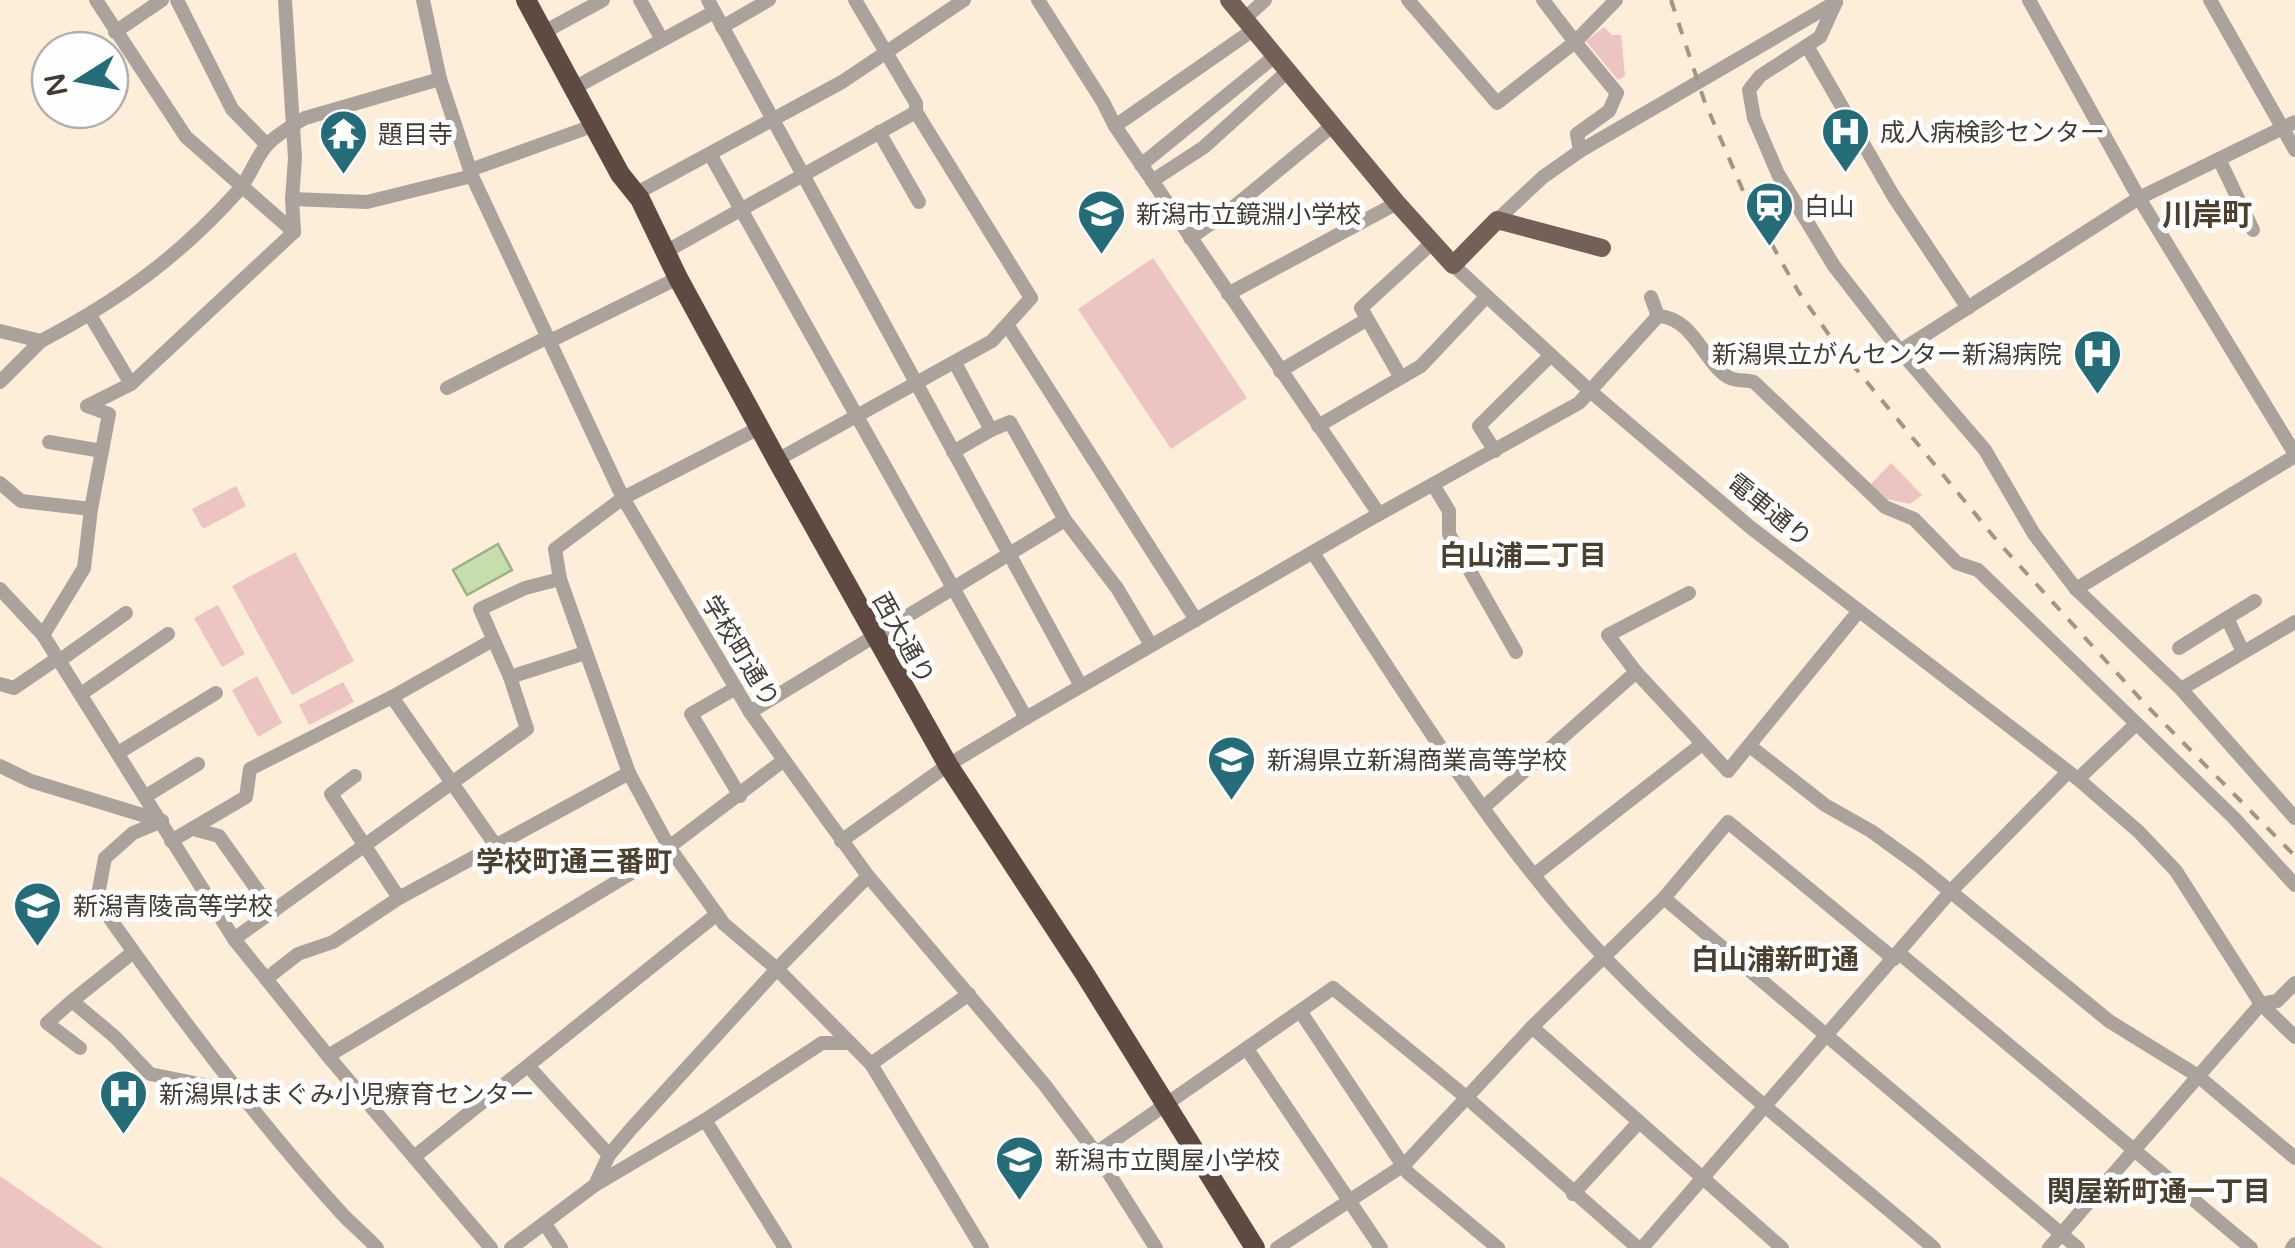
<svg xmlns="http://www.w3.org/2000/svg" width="2295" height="1248" viewBox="0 0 2295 1248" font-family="'Varela Round','Noto Sans JP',sans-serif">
<rect width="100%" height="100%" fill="#fdeed9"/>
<g fill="#ecc4c1">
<path d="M1604 27 1612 35H1621L1625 76 1618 80 1586 41Z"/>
<path d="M1153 258 1247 398 1171 449 1078 309Z"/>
<path d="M1891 463 1922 495 1910 504 1887 499 1871 484Z"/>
<path d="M236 486 246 506 203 529 192 509Z"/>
<path d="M295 552 354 661 292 695 232 586Z"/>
<path d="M218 605 245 654 222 667 194 618Z"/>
<path d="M257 676 282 723 258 737 232 690Z"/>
<path d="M343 682 354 702 309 725 299 705Z"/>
<path d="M0 1176 103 1248H0Z"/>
</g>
<path fill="#c5dfac" stroke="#9dae88" stroke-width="2.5" d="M498 544 512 570 467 595 453 570Z"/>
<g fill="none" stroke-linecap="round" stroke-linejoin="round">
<g stroke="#aca29c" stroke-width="14">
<path d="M96 0 186 137 294 232"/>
<path d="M177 0 232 109 267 145"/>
<path d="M285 0 295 158 292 199 294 232"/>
<path d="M423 0 440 79 472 176 623 498 750 712 784 760 868 876 1044 1084 1096 1153 1156 1248"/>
<path d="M640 0 662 40"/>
<path d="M708 0 1081 686"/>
<path d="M1038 0 1103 102 1115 126 1253 30"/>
<path d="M1408 0 1497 103 1575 42 1617 93 1609 111 1577 134 1580 151"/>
<path d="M1543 0 1575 42 1616 0"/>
<path d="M2029 0 2139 198 2295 454"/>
<path d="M2210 0 2295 150"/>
<path d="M1836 2 1820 37 1760 76 1749 90 1754 118 1778 174 1834 266 1900 351 1985 450 2034 534 2076 589 2181 689 2295 818"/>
<path d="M1244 19 1265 0"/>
<path d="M722 27 769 0"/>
<path d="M115 32 162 0"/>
<path d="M544 32 603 0"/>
<path d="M1807 46 1894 197 1968 308"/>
<path d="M574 88 714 12"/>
<path d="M1115 126 1379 514"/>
<path d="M879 132 919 202"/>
<path d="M710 154 1026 718"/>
<path d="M2219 159 2253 230"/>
<path d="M1141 165 1275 56"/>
<path d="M470 170 595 125"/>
<path d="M1152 181 1204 147 1288 71"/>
<path d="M635 194 842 82 964 0"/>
<path d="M292 199 367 202 472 176"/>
<path d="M1497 220 1543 177 1580 151 1836 2"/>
<path d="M1190 238 1229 211 1332 126"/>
<path d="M665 252 916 112"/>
<path d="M1453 265 1590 391 1750 527 2078 779 2139 832 2176 871 2261 1004 2295 1037"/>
<path d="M1228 294 1397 203"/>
<path d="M1651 297 1658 316C1695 318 1704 365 1730 378 1736 381 1747 380 1754 382L1885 507 1914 519 1957 563 1978 570 2234 818 2295 885"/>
<path d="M90 315 131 384"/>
<path d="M1008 326 1196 620"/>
<path d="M0 331 41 341 0 382"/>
<path d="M41 341C119 300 179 257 238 191 250 178 255 158 267 145 276 135 293 125 305 118L440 79"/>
<path d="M550 341 678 278"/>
<path d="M1900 351 2139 198 2295 122"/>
<path d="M955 363 991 430 1010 422 1065 520 1117 588 1151 645"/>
<path d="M1280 371 1366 320"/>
<path d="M1400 376 1361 308 1432 243"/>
<path d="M447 388 548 337"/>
<path d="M1318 426 1421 366 1487 296"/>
<path d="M759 428 623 498 555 549 560 579 629 773 669 847 724 924 777 969 871 1064 982 1248"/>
<path d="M49 442 102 451"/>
<path d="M1495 451 1479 426 1551 355"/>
<path d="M953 452 991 430"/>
<path d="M777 460 992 341 1031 298 916 112V103L855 0"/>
<path d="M0 483 21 501 91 509"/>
<path d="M1434 486 1449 511V534L1516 652"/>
<path d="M1313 553C1406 693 1493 841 1610 963 1710 1066 1825 1155 1934 1248"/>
<path d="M0 589 43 635 234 939 328 1056 491 1248"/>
<path d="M2076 589 2295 456"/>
<path d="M1689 593 1608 635 1636 672 1728 771 1858 612"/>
<path d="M2227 618 2255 601"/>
<path d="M43 635 84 568 91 509 109 414 87 406 131 384 294 232"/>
<path d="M2179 648 2227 618 2243 652"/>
<path d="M59 661 126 613"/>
<path d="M510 677 480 609 525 588 560 579"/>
<path d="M0 684 14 688 58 658"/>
<path d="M736 688 691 714 740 796"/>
<path d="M2181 689 2295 622"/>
<path d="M81 694 168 634"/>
<path d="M392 697 496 846"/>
<path d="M750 712 1065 520"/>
<path d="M1751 747 1825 805 1871 831 1918 865 2109 1021 2198 1076 2295 1158"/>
<path d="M118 753 216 693"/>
<path d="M0 766 31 781 162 821"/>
<path d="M355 776 331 794 399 898"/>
<path d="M2078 779 2135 725"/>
<path d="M146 796 198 764"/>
<path d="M1484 807 1636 672"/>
<path d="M162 821 133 833 105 858 97 900C173 1009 254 1117 344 1216 355 1227 367 1237 377 1248"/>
<path d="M193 829 219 836 273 912"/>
<path d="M171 841 246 797 250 769 392 697 493 640"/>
<path d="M841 841 948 765 1026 718 1365 522 1579 403 1658 316"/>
<path d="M1534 875 1702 744"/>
<path d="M1664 898 2078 1248"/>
<path d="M234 939 527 729 510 677 585 653"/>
<path d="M132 953 72 1001 115 1037 150 1074 239 1092"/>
<path d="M1899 953 2251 1248"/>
<path d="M266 979 298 954 333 942 399 898 629 773"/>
<path d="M72 1001 47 1023 80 1048"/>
<path d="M1300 1011 1408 1173 1498 1248"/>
<path d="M1532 1027 1664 898 1728 822 1894 959"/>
<path d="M1247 1049 1381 1248"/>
<path d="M328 1056 648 863 784 760"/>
<path d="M871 1064 969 994"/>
<path d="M528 1066 609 1155"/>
<path d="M705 1120 785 1248"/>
<path d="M1096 1153 1333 988 1466 1097 1638 1248"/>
<path d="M414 1157 717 914"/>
<path d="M595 1185 609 1155 631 1129 777 969 868 876"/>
<path d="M1573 1194 1639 1122"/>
<path d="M545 1224 561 1248"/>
<path d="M511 1248 595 1185 705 1120 822 1043H850"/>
<path d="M1277 1248 1404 1165 1532 1027 1782 1248"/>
<path d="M1642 1248 1951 891 2068 772"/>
<path d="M2049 1248 2261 1004 2277 1001 2295 983"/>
<path d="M2292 1248 2295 1244"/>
</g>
<path stroke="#736158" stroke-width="18" d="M1229 0 1397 203 1453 265 1497 220 1602 248"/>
<path stroke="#5e4a40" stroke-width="20" d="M526 0 620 174 640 199 678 278 777 460 948 765 1083 971 1255 1248"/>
<path stroke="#a09587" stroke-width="4" stroke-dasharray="12 12" stroke-linecap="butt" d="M1671 0 1704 100 1747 200 1798 291 1834 342 1999 543 2146 705 2295 856"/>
</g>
<defs>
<symbol id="hospital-pin" viewBox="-11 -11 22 30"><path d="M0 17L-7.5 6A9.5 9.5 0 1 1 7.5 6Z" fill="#246c78" stroke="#fefefe"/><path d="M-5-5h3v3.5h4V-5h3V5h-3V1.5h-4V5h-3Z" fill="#fff"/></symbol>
<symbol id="temple-pin" viewBox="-11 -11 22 30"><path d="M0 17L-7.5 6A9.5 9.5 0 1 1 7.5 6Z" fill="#246c78" stroke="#fefefe"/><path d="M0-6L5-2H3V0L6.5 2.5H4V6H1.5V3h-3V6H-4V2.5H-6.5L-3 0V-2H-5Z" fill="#fff"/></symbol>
<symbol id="station-pin" viewBox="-11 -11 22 30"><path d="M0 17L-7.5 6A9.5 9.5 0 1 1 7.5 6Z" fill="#246c78" stroke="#fefefe"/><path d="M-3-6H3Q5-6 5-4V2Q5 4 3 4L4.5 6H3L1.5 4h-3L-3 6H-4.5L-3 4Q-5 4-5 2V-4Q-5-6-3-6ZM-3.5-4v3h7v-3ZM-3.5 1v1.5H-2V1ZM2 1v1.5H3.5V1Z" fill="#fff"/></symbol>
<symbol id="school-pin" viewBox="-11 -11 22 30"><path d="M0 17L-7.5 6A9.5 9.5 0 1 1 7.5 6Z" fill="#246c78" stroke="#fefefe"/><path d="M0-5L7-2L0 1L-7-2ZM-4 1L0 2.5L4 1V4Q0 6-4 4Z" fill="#fff"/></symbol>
</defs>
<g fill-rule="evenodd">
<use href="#hospital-pin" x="1818" y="104" width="55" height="75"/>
<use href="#temple-pin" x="316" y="106" width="55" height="75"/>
<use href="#station-pin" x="1742" y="178" width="55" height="75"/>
<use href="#school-pin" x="1074" y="186" width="55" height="75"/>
<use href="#hospital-pin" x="2070" y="326" width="55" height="75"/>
<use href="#school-pin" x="1204" y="732" width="55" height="75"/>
<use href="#school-pin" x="10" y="878" width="55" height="75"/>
<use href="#hospital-pin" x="96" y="1066" width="55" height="75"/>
<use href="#school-pin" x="992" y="1132" width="55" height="75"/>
</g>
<g text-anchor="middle" stroke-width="10" stroke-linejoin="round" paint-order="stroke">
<g font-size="25" fill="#413b33" stroke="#fefefe" text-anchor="start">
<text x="1880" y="141">成人病検診センター</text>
<text x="378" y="143">題目寺</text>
<text x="1804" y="215">白山</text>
<text x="1136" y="223">新潟市立鏡淵小学校</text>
<text x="2062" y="363" text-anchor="end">新潟県立がんセンター新潟病院</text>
<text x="1267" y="769">新潟県立新潟商業高等学校</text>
<text x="73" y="915">新潟青陵高等学校</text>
<text x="159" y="1103">新潟県はまぐみ小児療育センター</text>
<text x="1055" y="1169">新潟市立関屋小学校</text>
</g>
<g font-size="25" fill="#413b33" stroke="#fefefe">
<text transform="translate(1770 510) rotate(39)" y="9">電車通り</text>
<text transform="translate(904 638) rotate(61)" y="9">西大通り</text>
<text transform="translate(741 651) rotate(59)" y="9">学校町通り</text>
</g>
<g font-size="28" font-weight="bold" fill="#4b3f2e" stroke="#fefefe">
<text x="1523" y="565">白山浦二丁目</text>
<text x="574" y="871">学校町通三番町</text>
<text x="1775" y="969">白山浦新町通</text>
<text x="2159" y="1201">関屋新町通一丁目</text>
</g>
<g font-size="30" font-weight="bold" fill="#4b3f2e" stroke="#fefefe">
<text x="2207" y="225">川岸町</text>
</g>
</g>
<g transform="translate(80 80) rotate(259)"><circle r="48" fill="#fefefe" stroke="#b2b0ad" stroke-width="2.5"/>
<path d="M0-8L18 38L0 25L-18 38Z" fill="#246c78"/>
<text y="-15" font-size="28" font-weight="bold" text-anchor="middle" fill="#413b33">N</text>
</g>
</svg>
